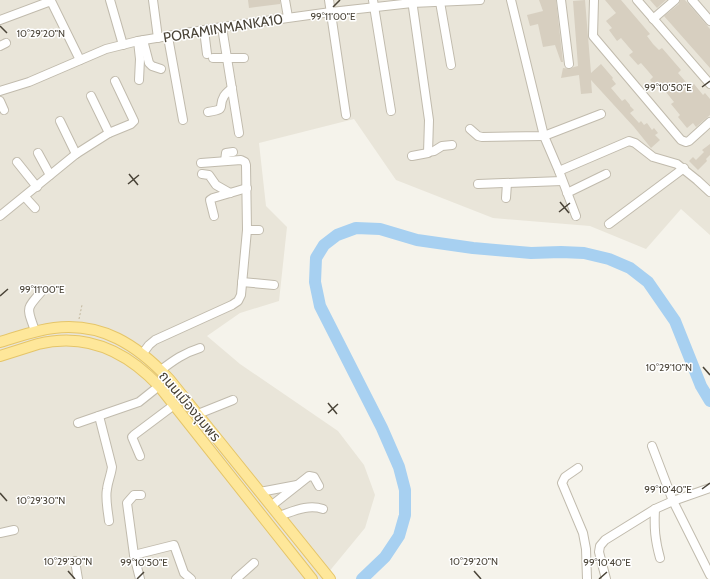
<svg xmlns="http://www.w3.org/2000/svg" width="710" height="579" viewBox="0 0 710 579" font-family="Cabin,'Noto Sans Thai',sans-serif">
<rect width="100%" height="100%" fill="#f5f3eb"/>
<path fill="#e9e5d9" d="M0 0H710V235L681 209 646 249 590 226 493 218 396 180 354 119 259 143 266 206 287 227 279 301 240 313 207 336 240 364 338 431 364 465 375 495 365 528 323 579H0Z"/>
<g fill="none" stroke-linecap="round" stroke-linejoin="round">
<path stroke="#a7d0f1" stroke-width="12" d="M362 579 385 557 399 536 405 515V490L399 467 382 428 320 306 315 282 316 258 324 245 337 235 356 228 380 229 417 240 473 248 531 253 561 252 584 253 609 259 630 268 648 282 675 321 701 386 710 401"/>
</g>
<g fill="#d7cfc0">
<path d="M248 0H280V4L249 8Z"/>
<path d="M539 0H556L563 62H561L555 45 543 47 538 24 530 26 527 15 543 11Z"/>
<path d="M585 0 591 73 601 64 613 78 612 79 616 84 611 88 622 101 625 99 630 105V106L634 110 630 113 639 123 641 121 644 125 647 123 652 130 654 128 658 133 655 135 660 140 651 148 634 127 591 80 592 93 581 94 579 75 561 78 563 68 570 69 574 67 578 66 573 1Z"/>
<path d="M605 0H621L650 34 647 36 653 44 659 50 662 48 681 70 678 73 685 81 691 87 694 84 703 95 705 93 710 99V115L696 127 693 123 687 128 678 117 680 115 671 104 674 102 662 87 659 90 650 80 653 77 648 71 641 63 638 65 629 55 633 52 621 38 617 41 609 30 612 28 606 21 616 13Z"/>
<path d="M650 0H666L657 8Z"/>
<path d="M680 0H685L710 29V68L664 16 679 4Z"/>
<path d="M710 144V155L706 159 707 161 698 170 689 161 693 157 696 160 704 152 702 150Z"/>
</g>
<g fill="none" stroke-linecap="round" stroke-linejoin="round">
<defs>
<g id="minor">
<path d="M110 0 123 45"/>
<path d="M153 0 158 38"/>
<path d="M285 0 288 17"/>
<path d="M329 0 346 115"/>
<path d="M373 0 391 111"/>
<path d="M511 0 544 136 559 171 576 216"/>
<path d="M561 0 569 64"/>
<path d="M594 0 593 36 681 140 686 142 689 141 710 122"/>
<path d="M637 0 710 84"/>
<path d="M692 0 710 21"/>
<path d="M440 2 451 65"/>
<path d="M653 19 675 0"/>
<path d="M0 20 51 1 80 60"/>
<path d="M222 27 239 133"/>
<path d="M204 30 207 54"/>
<path d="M168 37 183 120"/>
<path d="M143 40 149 63 152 66 161 69"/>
<path d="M138 41 140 59 139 80"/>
<path d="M0 46 6 43"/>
<path d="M213 58H244"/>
<path d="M0 91 29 82 106 49 138 41 222 27 331 12 412 3 480 0"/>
<path d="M91 96 109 133"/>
<path d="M0 101 4 110"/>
<path d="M208 112C228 109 217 108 224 96 226 93 229 91 232 88"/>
<path d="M60 121 76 154"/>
<path d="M470 129 478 136 482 137 544 136 601 114"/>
<path d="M428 152 434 151 442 146 452 145"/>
<path d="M38 153 50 175"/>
<path d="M412 156 428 153 429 120 412 0"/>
<path d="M225 161 226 153 233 152"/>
<path d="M17 162 37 187"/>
<path d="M559 171 629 141 635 143 653 157 677 164 697 180 710 192"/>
<path d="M202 174 209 175 216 185 230 193"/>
<path d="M478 184 562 181"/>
<path d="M567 193 606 174"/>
<path d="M25 197 35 208"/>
<path d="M506 198 507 183"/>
<path d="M0 216 76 154 109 133 131 124 134 121 115 81"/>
<path d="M214 216 210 200 213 198 247 188"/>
<path d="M609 224 684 168"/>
<path d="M247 230H259"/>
<path d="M242 282 274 285"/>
<path d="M35 331C27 307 25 310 42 291"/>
<path d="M143 353 149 345 155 340 232 305 238 301 241 295 247 230 246 165 245 162 241 160 201 163"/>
<path d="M161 370C174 360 184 353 200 348"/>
<path d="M198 414 233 400"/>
<path d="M99 416 112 467C111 475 108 481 107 489 105 499 108 511 109 521"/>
<path d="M78 423 139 402 159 386"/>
<path d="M652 446 673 501 710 575"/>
<path d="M140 456 132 437 134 435 174 405"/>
<path d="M578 468 565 477 562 483 583 533 586 549 587 579"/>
<path d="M260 492 297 485"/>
<path d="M271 506 309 476 314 477 319 486"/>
<path d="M655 509C654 528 655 540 660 558"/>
<path d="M279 516C294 511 308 504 323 509"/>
<path d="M0 533 14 530"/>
<path d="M134 555 174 545 184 573 191 579"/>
<path d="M75 561 78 579"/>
<path d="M140 579 134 555 127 503 134 495H141"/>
<path d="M236 579 254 563"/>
<path d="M606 579 599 552 600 546 605 540 655 509 673 501 710 488"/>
</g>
<g id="major">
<path d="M0 342C18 337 35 330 54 328 102 322 137 345 169 379L330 579"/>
<path d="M0 356C13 352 25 348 38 344 87 332 126 351 159 386L312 579"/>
</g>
</defs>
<use href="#minor" stroke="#c1bbad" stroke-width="10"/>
<use href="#major" stroke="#e5c569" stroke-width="12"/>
<path stroke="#c3b89e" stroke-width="1" stroke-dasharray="2 2" stroke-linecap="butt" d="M79 319 82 305"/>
<use href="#minor" stroke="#fff" stroke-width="8"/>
<use href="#major" stroke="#fee79a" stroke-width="10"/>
</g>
<path fill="none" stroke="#4a4438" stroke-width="1.5" d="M333 7 340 0M0 26 7 33M702 87 710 81M129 174 138 185M128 184 139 175M560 202 569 213M559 212 570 203M0 296 8 289M703 367 710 375M328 403 337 414M328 413 338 404M702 489 710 483M0 493 7 501M68 571 75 579M474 571 481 579M137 579 144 572M599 579 607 572"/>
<g text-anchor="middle" stroke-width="3" stroke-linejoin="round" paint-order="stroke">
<g font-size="14" fill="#4a4438" stroke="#fff">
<text transform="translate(223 28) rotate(-9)" y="5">PORAMINMANKA10</text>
<text transform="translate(190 406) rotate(50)" y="5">ถนนเมืองชุมพร</text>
</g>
</g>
<g font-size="10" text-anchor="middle" fill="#4a4438" stroke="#fff" stroke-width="3" stroke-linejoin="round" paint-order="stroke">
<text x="333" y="20">99°11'00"E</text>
<text x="41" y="37">10°29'20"N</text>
<text x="668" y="91">99°10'50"E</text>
<text x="42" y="293">99°11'00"E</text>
<text x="669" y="371">10°29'10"N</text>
<text x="668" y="493">99°10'40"E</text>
<text x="41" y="504">10°29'30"N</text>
<text x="68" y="565">10°29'30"N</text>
<text x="474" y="565">10°29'20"N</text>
<text x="144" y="566">99°10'50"E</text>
<text x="607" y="566">99°10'40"E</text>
</g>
</svg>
